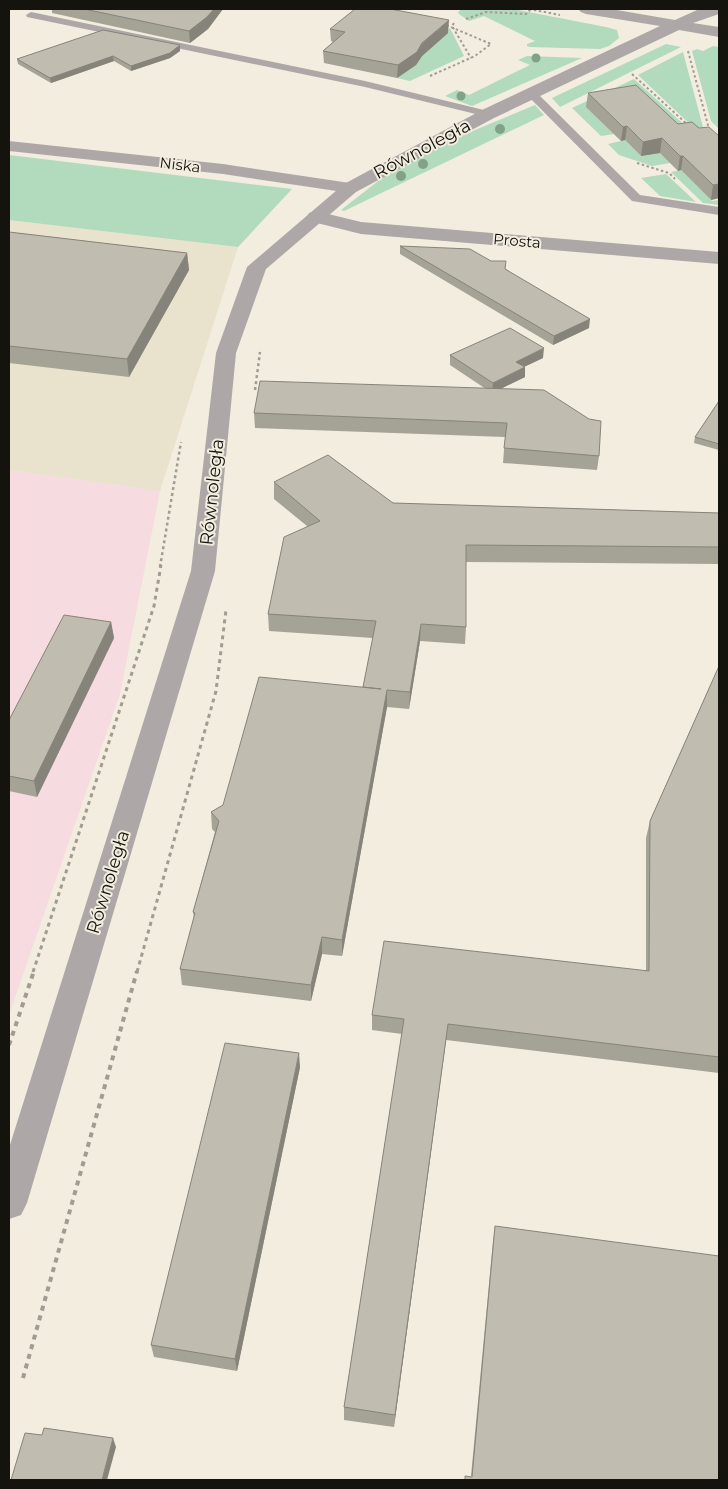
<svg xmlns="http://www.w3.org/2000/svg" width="728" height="1489" viewBox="0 0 728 1489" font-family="Montserrat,sans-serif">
<rect width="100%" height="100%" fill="#f2eddf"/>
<path fill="#e9e2cd" d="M9 220 238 247 160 491 9 470Z"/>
<path fill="#f6dbe0" d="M9 470 160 491 120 694 9 1015Z"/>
<g fill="#b2dabd">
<path d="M462 9H513L606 27 617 30 619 38 609 46 600 49 530 47 527 46V44L535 41 484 16 469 21 459 14 458 12Z"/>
<path d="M450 28 464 56 410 81 397 78Z"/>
<path d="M666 44 681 47 560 107 552 98Z"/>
<path d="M713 46 719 47V129L711 121 692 51 697 49 703 51Z"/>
<path d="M683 52 703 127 694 128 638 75Z"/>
<path d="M527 56 582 58 472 106 445 96 457 90 469 95 530 65 518 60Z"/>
<path d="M634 79 691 131 587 107 614 134 601 136 572 108Z"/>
<path d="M535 105 544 115 344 211 341 210 391 171 451 140Z"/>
<path d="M625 140 641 156 666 152 676 162 652 166 619 155 608 144Z"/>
<path d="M9 155 292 189 238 247 9 220Z"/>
<path d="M681 170 712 201 719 200V205L703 203 671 172Z"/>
<path d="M666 174 696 202 660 196 641 178Z"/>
</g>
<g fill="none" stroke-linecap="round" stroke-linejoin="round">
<g stroke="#a09c92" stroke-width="2" stroke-dasharray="2.5 2.5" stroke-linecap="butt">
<path d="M529 9 560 15"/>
<path d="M466 19 486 12 526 14 531 9"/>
<path d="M454 23 452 26 471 58"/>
<path d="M688 51 709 129"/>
<path d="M632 74 689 126"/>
<path d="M430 76 475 56 491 44 446 25"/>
<path d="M637 163 669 173 675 179"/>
</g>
<g stroke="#a09c92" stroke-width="2.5" stroke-dasharray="3 3" stroke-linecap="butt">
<path d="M255 390 260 352"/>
<path d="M160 567 181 442"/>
</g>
<g stroke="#a09c92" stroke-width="3" stroke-dasharray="4 4" stroke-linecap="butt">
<path d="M33 972 154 606 161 565"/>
<path d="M137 972 216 691 226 610"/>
</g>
<g stroke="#a09c92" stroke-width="4" stroke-dasharray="5 5" stroke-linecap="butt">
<path d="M9 1045 34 971"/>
<path d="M23 1378 137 971"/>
</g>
<g fill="#aea7a7" fill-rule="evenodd">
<path d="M31 12 365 81 492 112 494 114 488 117 365 87 27 17 26 15Z"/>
<path d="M532 91 536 92 640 195 719 207V215L632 201 528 96 526 94Z"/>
</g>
<g fill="#aea7a7" fill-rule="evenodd">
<path d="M9 141 223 164 350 183 356 184 359 188 356 192 350 193 223 174 9 151Z"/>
<path d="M316 211 361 222 719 252V264L361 234 309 221 307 217 309 213Z"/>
</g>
<path fill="#aea7a7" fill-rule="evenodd" d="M578 9H611L675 20 697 10 719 9V14L693 23 719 27V37L679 30 494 118 356 192 266 269 236 353 215 571 27 1203 21 1215 9 1219V1148L191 571 216 353 247 267 344 184 482 110 660 26 586 14 581 12Z"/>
</g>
<g fill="#82a287">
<circle cx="536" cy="58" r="4.5"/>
<circle cx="461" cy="96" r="4.5"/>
<circle cx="500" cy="129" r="5"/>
<circle cx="423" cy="164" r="5"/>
<circle cx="401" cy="176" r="5"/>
</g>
<g fill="#a5a296">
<path d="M52 9H223L208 29 190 43 52 13Z"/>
<path d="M330 29 448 33 422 56 416 65 397 78 324 63 323 51 333 42 331 41Z"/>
<path d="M180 51 170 58 131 71 114 61 51 83 18 64 17 59Z"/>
<path d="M588 93 678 124 699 128 719 136V198L711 200 681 170 678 171 660 153 641 156 625 140 621 141 586 107Z"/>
<path d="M9 232 187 253 189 270 129 377 9 363Z"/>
<path d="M400 246 506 269 589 328 553 345 400 254Z"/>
<path d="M450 355 543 358 524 367H525V377L500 389 599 456 597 470 503 463 505 437 255 428 254 413 486 389 450 365Z"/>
<path d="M719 401V450L694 443 695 437Z"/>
<path d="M274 482 393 503 719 513V564L466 562V627L465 644 420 641 409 709 387 707 342 956 322 954 311 1001 182 985 180 969 194 917 193 912 215 832 212 829 211 812 223 805 363 687 373 638 269 631 268 614 307 526 274 499Z"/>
<path d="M111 622 114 638 37 797 9 791V720Z"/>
<path d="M719 666V1073L446 1040 394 1427 344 1420V1407L402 1034 372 1030V1015L646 971V838L650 821Z"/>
<path d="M300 1067 237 1371 154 1357 151 1345Z"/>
<path d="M495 1226 719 1480 471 1476 493 1241Z"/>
</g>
<g fill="#86847a">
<path d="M214 9H223L208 29 190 43 189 31Z"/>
<path d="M449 20 448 33 422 56 416 65 397 78 398 65Z"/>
<path d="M180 45V51L170 58 131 71V66Z"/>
<path d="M113 56 114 61 51 83 50 78Z"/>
<path d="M627 126 625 140 621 141 623 127Z"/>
<path d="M662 138 660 153 641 156 643 142Z"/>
<path d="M680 156H683L681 170 678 171Z"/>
<path d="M719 184V198L711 200 713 185Z"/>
<path d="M187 253 189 270 129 377 127 359Z"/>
<path d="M590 319 589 328 553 345 554 336Z"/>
<path d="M544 348 543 358 515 371 516 362Z"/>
<path d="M525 367V377L492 393 493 383Z"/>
<path d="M111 622 114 638 37 797 34 781Z"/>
<path d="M421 624 420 641 409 709 410 692Z"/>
<path d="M387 690V707L342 956V940Z"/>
<path d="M322 937V954L311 1001V985Z"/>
<path d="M448 1024 446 1040 394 1427 395 1415Z"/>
<path d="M299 1053 300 1067 237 1371 235 1359Z"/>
<path d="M113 1438 116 1447 107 1480H102Z"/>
</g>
<g fill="#c0bcaf" stroke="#86847a">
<path d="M84 9H214L207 17 189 31Z"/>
<path d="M355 9H390L449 20 422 43 417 52 398 65 323 51 345 32 330 29Z"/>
<path d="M103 30 180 45 170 53 131 66 113 56 50 78 17 59Z"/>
<path d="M636 85 678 124 692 122 699 128 709 127 719 136V184L713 185 683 156H680L662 138 643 142 627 126 623 127 588 93Z"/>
<path d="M9 232 187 253 127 359 9 346Z"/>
<path d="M400 246 470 249 491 261H506L505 269 590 319 554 336Z"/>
<path d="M510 328 544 348 516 362 525 367 493 383 450 355Z"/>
<path d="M260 381 544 390 589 419 601 421 599 456 504 448 507 423 254 413Z"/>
<path d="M719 401V444L695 437Z"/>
<path d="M328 455 393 503 719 513V547L466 545V627L421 624 410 692 387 690 342 940 322 937 311 985 180 969 195 913 193 912 219 821 211 812 223 805 259 677 381 689 363 687 376 621 268 614 284 537 320 521 274 482Z"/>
<path d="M64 615 111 622 34 781 9 776V720Z"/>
<path d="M719 666V1057L448 1024 395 1415 344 1407 404 1019 372 1015 384 941 649 971 650 821Z"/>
<path d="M225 1043 299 1053 235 1359 151 1345Z"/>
<path d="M495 1226 719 1256V1480H465V1476L472 1477Z"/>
<path d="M44 1428 113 1438 102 1480H11L25 1433 42 1435Z"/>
</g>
<g text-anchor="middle" stroke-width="4" stroke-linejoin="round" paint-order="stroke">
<g font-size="15" fill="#14130e" stroke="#f2eddf">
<text transform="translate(180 165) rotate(7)" y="5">Niska</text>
<text transform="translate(517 241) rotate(5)" y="5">Prosta</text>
</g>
<g font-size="18" fill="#14130e" stroke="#f2eddf">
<text transform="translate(422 149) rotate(-28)" y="6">Równoległa</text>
<text transform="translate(212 492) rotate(-84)" y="6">Równoległa</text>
<text transform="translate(108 882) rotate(-73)" y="6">Równoległa</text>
</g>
</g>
<rect width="728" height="1489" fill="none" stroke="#14130e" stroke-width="20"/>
</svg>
